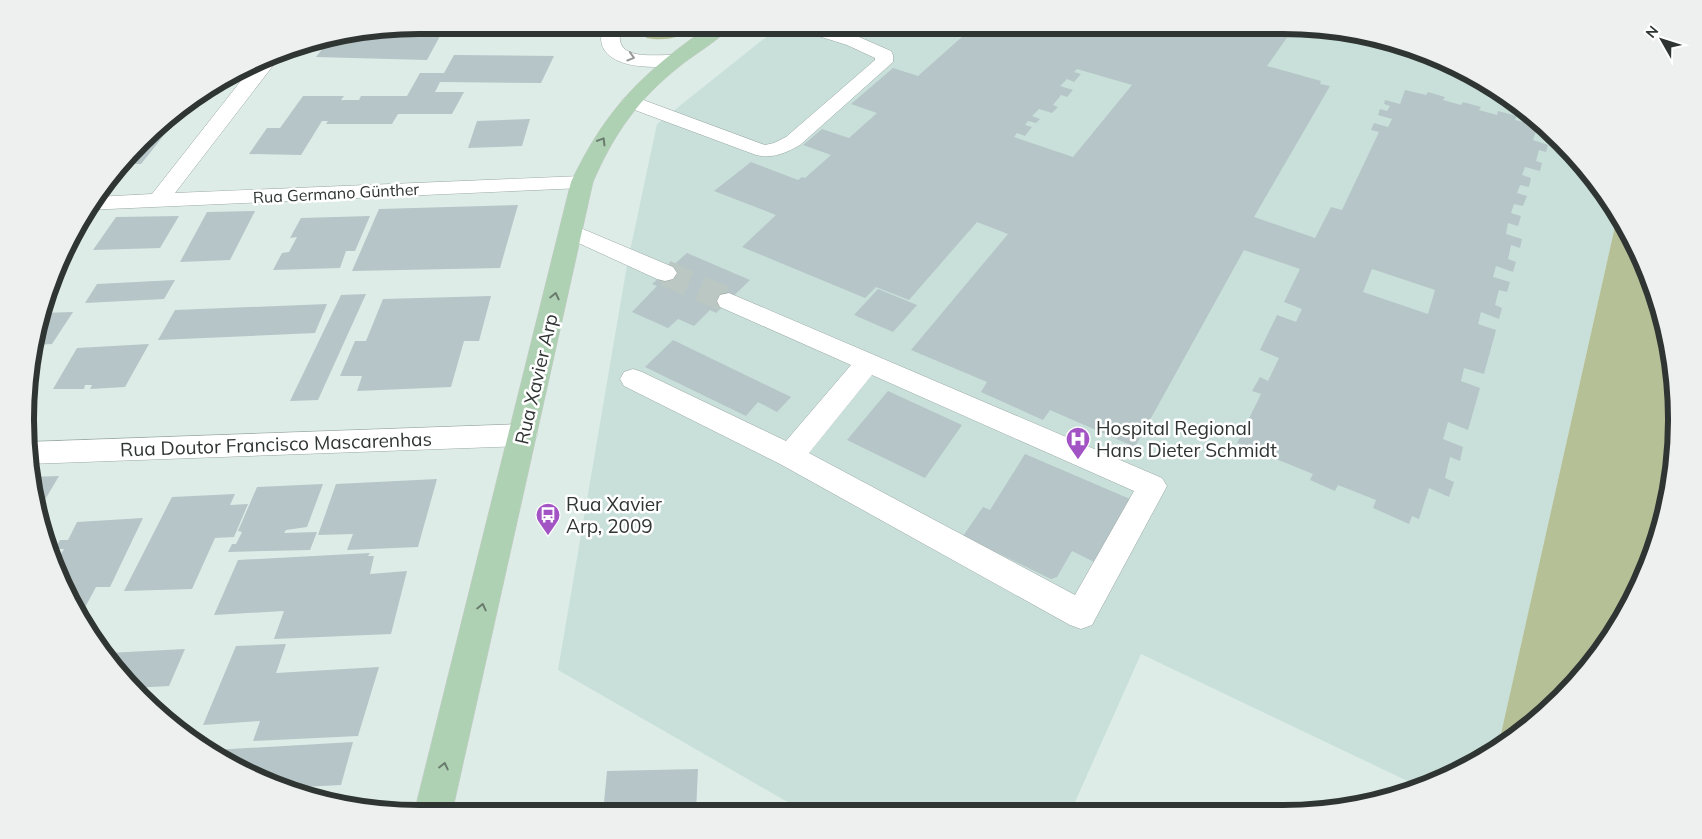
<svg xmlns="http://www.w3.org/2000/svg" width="1702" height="839" viewBox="0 0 1702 839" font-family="Mulish,sans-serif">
<rect width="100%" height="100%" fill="#ddece7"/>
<path fill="#c9e0da" d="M786 25 1308 26 1384 38 1457 66 1522 106 1579 159 1618 213 1498 747 1433 784 1420 787 1141 654 1071 811 805 812 558 670 627 265 657 124 761 41Z"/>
<g fill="#b6c097">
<path d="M649 25H699C682 37 667 42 646 38Z"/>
<path d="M1618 213 1624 222 1656 292 1674 368 1676 445 1664 521 1636 594 1579 679 1522 733 1498 747Z"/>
</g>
<g fill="#b6c5c7" fill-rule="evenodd">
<path d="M447 25H471L469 29H445Z"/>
<path d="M928 25 1307 26 1303 32 1293 29 1267 66 1321 81 1320 84 1330 86 1254 217 1315 238 1331 207 1342 210 1379 132 1371 130 1374 123 1388 127 1392 119 1378 115 1380 109 1387 111 1390 106 1384 104 1385 100 1400 104 1405 90 1426 95 1428 92 1445 97 1443 100 1461 105 1463 102 1481 107 1479 110 1497 115 1498 111 1517 116 1515 120 1538 125 1533 140 1548 145 1546 152 1539 150 1536 161 1542 163 1540 171 1525 167 1522 175 1531 178 1529 187 1520 185 1517 193 1527 196 1523 206 1514 204 1511 213 1521 216 1518 226 1508 223 1506 234 1522 239 1520 248 1511 245 1508 259 1516 262 1513 272 1496 266 1493 277 1510 282 1507 292 1499 290 1495 305 1502 308 1499 319 1481 312 1478 324 1496 330 1484 374 1464 368 1461 381 1480 388 1468 430 1448 422 1443 439 1463 447 1460 461 1450 457 1445 478 1454 482 1449 497 1429 488 1419 519 1412 516 1409 524 1373 508 1376 500 1338 485 1335 491 1310 480 1313 474 1237 443 1261 394 1252 391 1260 377 1268 381 1279 358 1260 350 1277 315 1296 322 1302 309 1284 302 1300 269 1244 250 1135 447 1050 410 1043 420 981 392 987 382 911 350 1008 234 977 222 909 300 876 287 865 298 742 247 776 215 714 191 751 162 798 180 802 177 805 178 831 155 803 145 822 129 849 138 877 113 851 104 893 68 918 76 963 36ZM1077 69 1132 85 1073 157 1014 137 1017 133 1025 136 1032 127 1025 125 1028 121 1036 123 1040 119 1032 116 1039 109 1052 113 1058 107 1053 105 1061 95 1067 97 1073 90 1060 86 1067 79 1074 82 1081 74 1074 72ZM1372 269 1435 290 1428 314 1363 292Z"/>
<path d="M382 31H403L400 36H440L427 60 316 57 327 43 319 42Z"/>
<path d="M454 55 554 56 541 83 440 82 435 92H464L452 114H398L392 124H326L328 121H322L301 155 249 154 267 128H280L303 96H344L341 100H359L361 96H407L420 73H444Z"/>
<path d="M530 119 522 146 468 148 477 121Z"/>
<path d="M163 124H173L141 164H125Z"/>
<path d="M518 205 500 268 352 271 379 209Z"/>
<path d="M255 211 230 260 180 262 207 212Z"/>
<path d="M179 216 160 248 93 250 116 217Z"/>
<path d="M370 216 355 251H346L340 268 273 270 282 253 289 252 297 237 290 238 301 218Z"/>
<path d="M82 218H89L71 241 70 240Z"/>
<path d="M687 253 750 280 716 313 710 310 694 326 678 319 668 328 632 312 657 286 652 284Z"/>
<path d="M175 280 164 299 85 303 97 284Z"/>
<path d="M878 289 917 305 893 332 854 315Z"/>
<path d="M366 294 318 400 290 401 341 295Z"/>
<path d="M491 296 479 341H464L451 387 357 391 362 376H340L355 341H366L383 299Z"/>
<path d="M327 304 315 333 158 340 175 310Z"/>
<path d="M73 312 52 344 33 345 41 313Z"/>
<path d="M673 340 791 397 777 412 758 402 746 416 645 367Z"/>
<path d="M149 344 125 387 90 389 92 385H85L84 389H53L77 348Z"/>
<path d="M888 391 962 425 925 478 847 440Z"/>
<path d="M1025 454 1130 499 1096 563 1072 551 1057 577 1051 579 963 536 983 507 990 510Z"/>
<path d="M59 476 40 508 30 477Z"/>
<path d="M437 479 418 547 347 550 353 534 318 535 336 484Z"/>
<path d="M323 484 307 527 286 530 284 533 317 532 310 550 228 552 232 544H236L242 532 238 531 257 487Z"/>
<path d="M235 494 230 505 248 504 234 537 215 538 192 589 124 591 172 497Z"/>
<path d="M143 518 110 587H96L81 615 66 594 56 562 64 549H55L60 540H68L77 522Z"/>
<path d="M370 553 368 556H374L370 574 407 571 391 634 274 639 284 611 214 615 238 560Z"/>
<path d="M286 644 276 673 379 667 358 736 253 741 260 721 203 725 236 646Z"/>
<path d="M185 649 169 686 133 688 108 653Z"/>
<path d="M353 742 341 785 284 788 245 773 213 750Z"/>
<path d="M698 769 696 812 603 813 607 771Z"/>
</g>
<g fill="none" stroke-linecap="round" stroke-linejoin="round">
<path stroke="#bac7c3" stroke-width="26" stroke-dasharray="26 12" stroke-linecap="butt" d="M665 273 729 301"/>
<defs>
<g id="minor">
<path d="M606 25H624C622 30 619 36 620 40 623 63 667 52 682 56L684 60 682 64C661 69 604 71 601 40 601 36 604 29 606 25Z"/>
<path d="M793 25H822L859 37 891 51 893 55V62L800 145C786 153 772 159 756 155L624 106 621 102 624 98 631 96 638 98 765 145 774 143 786 137 875 60V58L847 45 796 29Z"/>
<path d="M275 55 277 59 275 63 175 193 582 176 590 177 593 182 590 187 582 188 86 210 95 197 152 194 251 68Z"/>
<path d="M571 224 673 267 677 273 673 279 665 281 657 279 563 236 560 231 563 226Z"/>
<path d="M729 293 1162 478 1167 486 1092 625 1081 629 1070 625 780 464 624 386 620 379 624 372 633 369 642 372 786 441 851 365 720 307 717 301 720 295ZM872 375 1134 491 1075 595 809 453Z"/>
<path d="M523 424 533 427 537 435 533 443 523 446 29 464V442Z"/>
</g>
<path id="major" d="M711 25H732C725 36 692 56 680 66 638 99 614 134 593 182L452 813H414L571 182C606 108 644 71 711 25Z"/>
</defs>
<use href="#minor" stroke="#99a7a3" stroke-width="1"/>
<use href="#major" stroke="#c9caca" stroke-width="1"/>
<use href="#minor" fill="#fff" fill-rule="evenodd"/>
<use href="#major" fill="#afd1b3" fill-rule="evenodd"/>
</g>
<defs><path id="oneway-chevron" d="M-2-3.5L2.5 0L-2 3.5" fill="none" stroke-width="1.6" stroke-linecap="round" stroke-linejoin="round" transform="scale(1.25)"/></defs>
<use stroke="#979a99" href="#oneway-chevron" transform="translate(631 57) rotate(17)"/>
<g stroke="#697b6d">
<use href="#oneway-chevron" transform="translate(602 141) rotate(-59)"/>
<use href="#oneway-chevron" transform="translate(555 296) rotate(-77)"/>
<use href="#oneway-chevron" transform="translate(482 607) rotate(-77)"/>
<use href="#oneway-chevron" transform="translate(444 766) rotate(-77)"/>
</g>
<defs>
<symbol id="hospital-pin" viewBox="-11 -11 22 30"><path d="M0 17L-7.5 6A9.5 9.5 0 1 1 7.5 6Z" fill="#a254c4" stroke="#fff"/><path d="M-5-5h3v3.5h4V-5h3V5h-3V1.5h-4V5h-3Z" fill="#fff"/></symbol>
<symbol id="bus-pin" viewBox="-11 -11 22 30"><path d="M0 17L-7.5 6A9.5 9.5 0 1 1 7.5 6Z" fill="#a254c4" stroke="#fff"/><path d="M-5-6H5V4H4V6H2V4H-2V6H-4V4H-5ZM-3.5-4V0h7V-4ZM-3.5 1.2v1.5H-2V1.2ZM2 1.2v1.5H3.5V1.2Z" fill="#fff"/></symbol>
</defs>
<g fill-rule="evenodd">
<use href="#hospital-pin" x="1064" y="425" width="28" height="38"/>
<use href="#bus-pin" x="534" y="501" width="28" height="38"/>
</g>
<g text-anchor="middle" stroke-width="5" stroke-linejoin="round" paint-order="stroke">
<g font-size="16" fill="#2f3533" stroke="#fff">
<text transform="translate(336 193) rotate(-3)" y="6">Rua Germano Günther</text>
</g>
<g font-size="19" fill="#2f3533" stroke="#fff">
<text transform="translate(536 379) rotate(-77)" y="7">Rua Xavier Arp</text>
<text transform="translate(276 444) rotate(-2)" y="7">Rua Doutor Francisco Mascarenhas</text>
</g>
<g font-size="19" fill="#2f3533" stroke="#fff" text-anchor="start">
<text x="1096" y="435">Hospital Regional<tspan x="1096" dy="22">Hans Dieter Schmidt</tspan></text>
<text x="566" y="511">Rua Xavier<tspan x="566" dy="22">Arp, 2009</tspan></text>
</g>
</g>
<path d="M0 0H1702V839H0ZM419 34H1283A385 385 0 0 1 1668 419V420A385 385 0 0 1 1283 805H419A385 385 0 0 1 34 420V419A385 385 0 0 1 419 34Z" fill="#eeefef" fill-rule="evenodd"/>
<path fill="none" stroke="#2f3533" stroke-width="6" d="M419 34H1283A385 385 0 0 1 1668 419V420A385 385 0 0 1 1283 805H419A385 385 0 0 1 34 420V419A385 385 0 0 1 419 34Z"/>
<g transform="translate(1662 40) rotate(309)" stroke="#ffffff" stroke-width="4" paint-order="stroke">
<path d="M0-4L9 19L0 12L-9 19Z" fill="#2f3533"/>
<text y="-8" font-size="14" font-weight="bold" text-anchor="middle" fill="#2f3533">N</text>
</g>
</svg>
